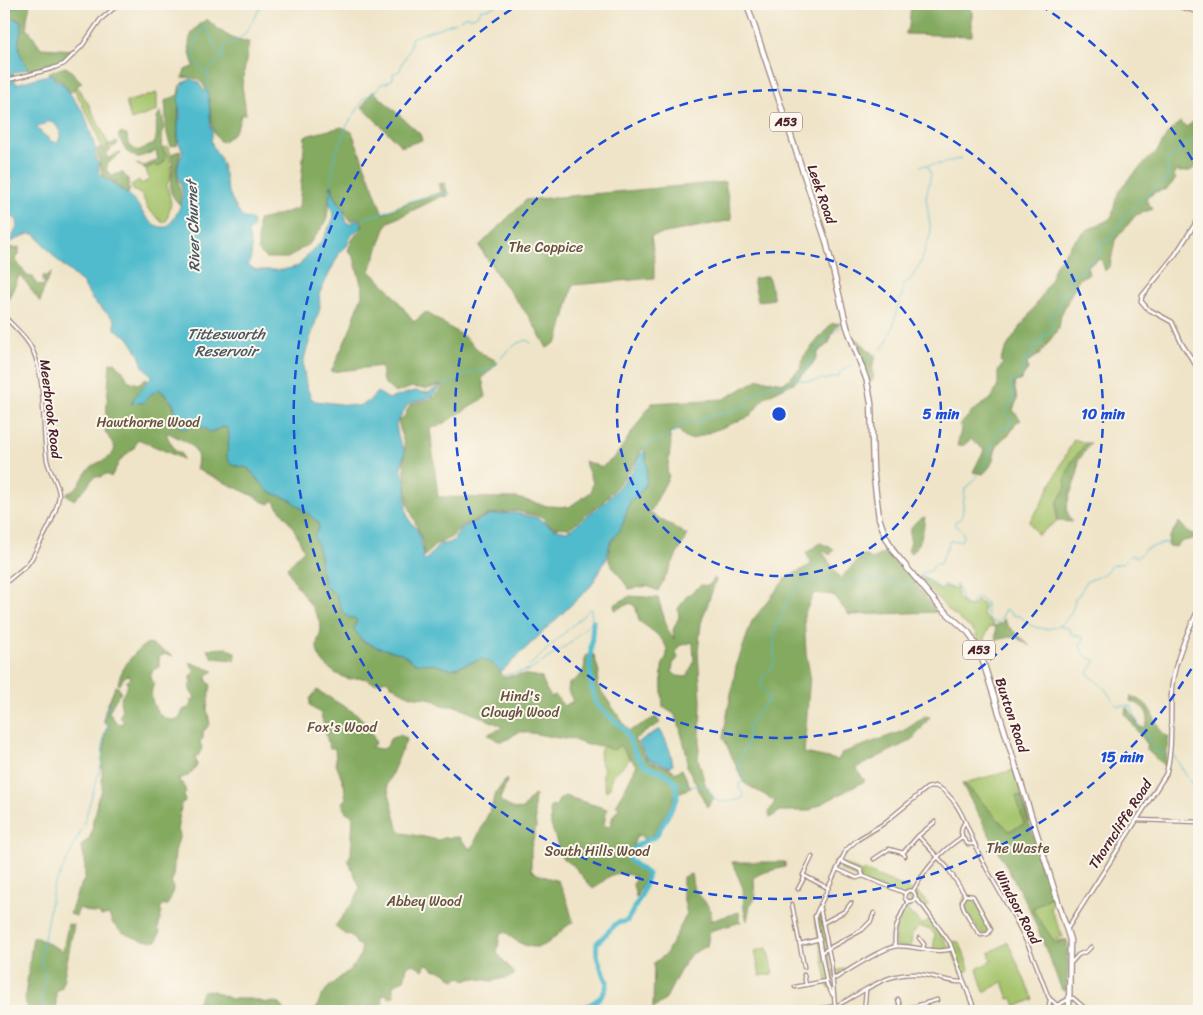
<svg xmlns="http://www.w3.org/2000/svg" width="1203" height="1015" viewBox="0 0 1203 1015" font-family="Sriracha,sans-serif">
<rect width="100%" height="100%" fill="#fbf7ec"/>
<filter id="ink" filterUnits="userSpaceOnUse"><feTurbulence type="fractalNoise" baseFrequency=".02" numOctaves="2"/><feDisplacementMap in="SourceGraphic" scale="10" xChannelSelector="R" yChannelSelector="G"/><feConvolveMatrix kernelMatrix="1 2 1 2 8 2 1 2 1" color-interpolation-filters="sRGB"/></filter>
<filter id="wash" filterUnits="userSpaceOnUse"><feTurbulence type="fractalNoise" baseFrequency=".0096" numOctaves="4" result="noise"/><feDisplacementMap in="SourceGraphic" scale="20" xChannelSelector="R" yChannelSelector="G"/><feGaussianBlur stdDeviation="1.12" result="paint"/><feColorMatrix in="noise" values="0 0 0 0 0 0 0 0 0 0 0 0 0 0 0 0 0 1.4 0 .05"/><feComposite in="paint" operator="in"/></filter>
<g filter="url(#wash)">
<rect width="100%" height="100%" fill="#efe4c8"/>
<g fill="#a5c46c" stroke="#78724c">
<path d="M77 87 88 103 109 145 104 154 95 129 74 89Z"/>
<path d="M157 93V111L131 120 126 102Z"/>
<path d="M166 147 169 148 170 152 171 175 167 185 171 203 167 220 163 223 148 209 142 195 133 190 131 185 139 180 141 184 149 180 146 169 167 156 162 148Z"/>
<path d="M1074 439 1086 443 1071 463 1066 487 1057 503V521L1038 535 1029 522 1040 506Z"/>
<path d="M920 578 927 580 940 590 946 587 953 589 957 587V597L967 607 974 605 977 600 984 605 983 615 995 626 989 627 986 634 983 654 975 632 947 609Z"/>
<path d="M620 745 630 759 612 777 610 788 606 791 602 774 604 769C599 760 597 755 603 746L609 749Z"/>
<path d="M1014 770 1030 822 1009 831 964 783Z"/>
<path d="M841 863 862 872 864 870 907 888 915 893 916 891 929 905 925 909 923 906 914 904 907 909 913 917 915 916 922 925 930 919 946 942 948 946 947 951H933L935 935 931 929 919 927 912 934 911 948 895 946 894 932 906 904 908 905 911 901 859 880 862 875 857 877 839 869Z"/>
<path d="M967 896 973 897 990 928 989 933 982 934 977 929 963 904V899Z"/>
<path d="M1052 896 1054 903 1050 907 1063 937H1060L1056 940 1058 941 1061 940 1056 945 1032 909Z"/>
<path d="M817 915 821 916 832 971 844 969 846 972 833 978 832 988 828 987 815 918Z"/>
<path d="M955 941 960 943 969 968 968 971 961 973 950 945Z"/>
<path d="M1008 942 1033 999 1016 1007 1013 998 1009 999 1003 982 984 992 977 969 991 961 989 953Z"/>
<path d="M767 948 773 974 760 976 755 951Z"/>
</g>
<g fill="#84aa60" stroke="#676446" fill-rule="evenodd">
<path d="M22 4H30L27 19V31L29 30 41 48 75 50 57 64 30 72C23 62 17 51 19 38 20 33 22 28 22 22L8 14 11 9Z"/>
<path d="M911 4H966L972 12V36L905 34 909 26Z"/>
<path d="M207 19C218 30 233 42 249 42L242 85 246 114 241 115C239 127 232 138 221 142 218 139 215 136 214 132 207 114 215 71 182 78L185 70 194 66C186 42 186 34 207 19Z"/>
<path d="M65 67 69 69 82 82 70 93 63 83 48 73Z"/>
<path d="M180 85 177 145 171 146C164 132 167 117 165 101L178 95Z"/>
<path d="M373 91 420 134 422 140 404 146H401L362 107Z"/>
<path d="M161 111 164 125 161 146 167 156 164 162 158 167 154 165 146 169 136 164 144 166 158 160 156 151 137 158 126 151 118 136 120 133 127 135C127 143 130 146 137 151L154 144C160 133 152 121 161 111Z"/>
<path d="M1199 112V146L1197 149 1199 152V164C1192 172 1185 173 1175 171L1174 176 1176 179 1167 189 1155 192 1145 199 1153 209 1136 215 1115 240 1110 266 1105 271 1102 261 1099 259 1087 266 1089 274 1082 277 1077 282 1061 315 1059 328 1039 355 1027 362 1028 369 1021 380 1014 383 1017 400 1013 410 1021 420C1013 423 1015 426 1011 432 1008 436 1002 438 999 443 991 456 997 462 983 474L973 472 984 450 971 439 964 445 957 446 961 430 960 425 974 410 991 399 998 385V371L1003 364 1000 361 1008 345 1040 299 1050 281 1056 265 1073 242 1087 230 1108 220 1112 216 1116 199 1120 189 1132 175 1158 150 1168 133 1180 122 1186 127 1192 123Z"/>
<path d="M342 127 352 132 383 214 410 202 442 192 438 184 445 183 448 196 440 197 387 223 370 271 388 288 414 322 426 312 463 336 484 355 495 360 498 363 482 378 486 397 444 423 430 429 438 497 517 498 547 506 569 507 591 492 593 482 584 461 602 467 615 457 652 403 724 399 759 379 784 383 800 369 804 356 831 324 840 323 833 331 829 343 819 351 813 364 795 382 765 397 749 417 692 439 685 438 679 430 669 433 671 443 667 473 669 476 650 513 687 535 658 591 647 586 629 589 609 561V546L624 521 630 501 639 494 646 483 647 476 646 454 643 448 631 469 604 501 569 528 555 527 549 525 542 517 516 511 490 514 462 526 452 537 435 545 424 557 423 542 408 504 404 463 405 447 398 421 404 417 410 405 431 399 442 388 441 385 427 389 412 387 395 393 383 382 381 366 331 372 350 330 363 292 354 257 348 251 352 240 363 226 359 217 351 221 334 195 332 185 326 222 310 243 288 258H265L258 250V220C272 218 285 212 299 208L305 136Z"/>
<path d="M118 142 116 146H113L106 155 109 158 119 152 122 153 108 163 106 170 113 176 122 172 128 179 129 186 126 188 130 189 128 194 115 185 116 181C100 179 104 178 100 165 99 160 97 155 97 149L101 147 104 153 107 145Z"/>
<path d="M181 150C179 158 176 166 177 174 178 186 182 191 180 205 169 193 169 190 172 175 173 168 172 161 172 154Z"/>
<path d="M725 182 732 220 651 236 654 256V278L573 285 558 341 547 348 530 318 500 279 479 246 526 200Z"/>
<path d="M7 247 14 248 19 247V255L15 259 27 276H33L36 284 43 286 45 283 43 282V276H47L52 271 45 285 40 302 20 274 4 309V248Z"/>
<path d="M768 276 774 299 758 301 753 279Z"/>
<path d="M856 338 876 357C874 364 870 370 874 377L871 383Z"/>
<path d="M115 362 126 375 127 380 138 384 146 378 149 380C143 389 134 394 132 404L134 402H143L151 394 159 389 173 404 178 426 187 429 194 422 212 432 223 427 228 428 229 436 227 455 235 466 248 468 268 491 291 500 318 522 319 528 316 531 324 585 336 595 343 613 350 618H354L357 620 354 627 362 641 376 647 401 653 415 663 432 664 452 669 481 659C490 661 500 666 501 675L504 677C517 675 529 673 542 678L546 689 551 697 555 695 564 706 573 701 568 691 569 684C583 674 585 673 585 656L589 654 594 655 599 672 597 685 629 731 656 717 660 723 634 739 648 761 672 769 675 773 682 769 691 788 675 794 674 799 654 834 644 839 638 834 634 842V845L628 852V861L637 866V867L646 874 636 898 633 885 635 880 634 876C611 869 610 877 593 889L573 865 562 858 551 825 550 807 556 806 559 800 565 796 607 809 604 824 607 827 610 826 613 816 620 807 616 806 637 765 635 764 620 745 614 750 603 746 587 745 569 738 564 739C557 738 525 731 520 732 510 735 511 741 498 741L488 734 502 728V726L453 705C443 709 440 702 431 699 427 697 421 698 416 697 405 695 393 687 386 680 369 687 374 679 361 678 356 678 351 680 346 678 333 674 316 660 317 645 318 634 324 633 319 620 311 601 294 587 287 567L304 550 293 527 273 500 270 504 261 501 258 498 196 469C204 445 182 441 167 432 166 439 173 443 174 450L181 453 183 459 138 439 134 448 121 459 111 477 106 474 100 477 95 476 82 492 74 500 66 494C83 488 81 473 94 465 102 460 112 460 115 448L105 431 110 363Z"/>
<path d="M1086 443H1091L1078 461C1082 481 1056 505 1073 522L1057 521V503L1066 487 1065 480 1071 463Z"/>
<path d="M925 517C923 533 922 541 911 553L908 551 911 542C906 531 914 520 925 517Z"/>
<path d="M1179 522 1188 532 1198 536C1191 542 1181 538 1176 547L1168 546 1169 538Z"/>
<path d="M820 543 834 549 830 555 823 550 822 551 840 579 863 555 872 559 889 550 937 612 849 615 833 595 814 593 804 615 806 653 810 675 804 753 838 760 842 753 903 731 925 716 930 717 912 740 856 768 865 781 808 811H780L770 818 769 812 775 801 744 783 723 737 736 667 752 621 786 578 812 564 806 553Z"/>
<path d="M715 578 716 580 701 623 698 652 701 700 700 740 698 758 705 784 714 798 707 807 687 766V755L678 721 674 714 663 707C662 694 661 680 662 667 663 662 667 658 667 653 668 639 648 628 639 621L636 608 631 603 615 610 614 605 630 596 658 598 668 630 674 639 673 630 679 617 678 609 686 597 701 585 708 586ZM693 642 694 662 687 677 677 676 672 672 673 664 678 658 676 652 679 648 678 646Z"/>
<path d="M1004 619 1008 626 1030 646 1014 636 997 640 995 637 996 635 995 626 1002 623Z"/>
<path d="M148 643 173 656 165 654 159 657V667L153 670C149 676 152 679 154 684 145 700 162 728 180 718L183 710 190 707 191 700 195 699C193 692 189 695 190 683H194V681L190 680 192 674 195 672 189 662 214 671 207 675V681L211 685 207 709 210 724 203 732V738L200 742 202 748 198 756H195L197 766 188 776 180 778 179 781 183 784 186 792 184 795 185 801 180 805 181 807 177 830 180 834 175 852 173 879 171 881C175 887 172 899 167 905H163L160 909 162 911 158 929 160 931 157 941C144 942 124 936 115 926 112 923 111 919 109 915L101 916 98 913H92L79 908 76 916 70 914 78 890 85 878V860L81 846 89 839 92 832 93 820 96 812 97 800 102 790V759L105 743 104 735 108 725 104 722C103 708 112 699 115 686L118 687 121 692C117 697 110 708 109 713L117 723 123 724V720L119 717 122 712 120 700 128 685 126 682 131 678 128 675 124 677 120 685 118 684C120 669 135 650 148 643Z"/>
<path d="M228 648 235 653V660L213 658 207 649Z"/>
<path d="M317 690 358 715 369 727 376 743 371 747C378 748 380 751 387 747L390 739 399 735 407 738 387 785 398 828 403 833 439 840 443 838 459 837 471 850 492 806 494 796 506 779 507 781 500 799 501 802 512 808 522 810 533 795 535 796 534 806 536 827 531 848V870L537 874 558 881 567 900 573 922C564 927 557 936 549 942 535 953 517 944 507 933L502 932 500 935 497 953 515 974 513 976 492 981 474 978 466 980 461 977 454 980 445 972 433 969 430 965 426 964 423 970 414 964 407 966 404 980 393 985 394 997 389 998 387 994 382 996 383 1002C380 1008 374 1007 369 1007L372 1011H315C318 1004 321 996 326 990 337 977 364 965 361 946L357 944 350 934 346 935 335 927C343 914 357 901 360 887L348 860 351 854 353 816 345 811 342 802 346 799 344 784 336 764 335 748H330C327 742 322 714 320 713 317 710 313 709 310 706V699Z"/>
<path d="M1131 696C1137 699 1144 701 1148 707 1155 716 1158 733 1169 737L1165 766 1163 765 1146 749 1148 745 1125 714 1126 708 1129 709 1139 726 1144 728C1154 715 1142 704 1130 701Z"/>
<path d="M964 783 1009 831 1024 824 1016 796 1020 795 1053 895 1032 909 1056 944 1061 940H1067L1068 969 1066 991 1062 990 1030 910 962 784Z"/>
<path d="M732 862H785V867L762 873 754 877 755 899 750 905 747 921 744 910 743 888Z"/>
<path d="M691 874C692 877 692 883 693 886 699 898 714 906 711 921L739 912 741 922 710 931 707 946 690 955 681 969 665 1000 653 1009 654 963 666 954 687 914 683 896V877Z"/>
<path d="M68 924 74 925 62 987 56 992V1011H27L25 997 33 936 63 951Z"/>
<path d="M203 991H213L231 999H251L267 1003 275 1002 279 1004 285 1011C255 1011 226 1013 197 1002Z"/>
</g>
<g fill="#50bbcc" stroke="#4d6d7c" fill-rule="evenodd">
<path d="M4 4H22L11 9 8 14 14 19 22 22C22 28 20 33 19 38 17 49 22 60 28 69L13 73 16 84 51 74 54 76V79L63 84 84 113 95 147 96 160 99 164C97 175 104 181 115 182L114 184H112C119 189 129 194 135 201 143 212 150 229 167 227 176 218 184 203 182 190 182 185 179 180 178 175 176 167 180 159 183 151L178 141V125L180 115 178 100 183 83 191 79 198 82 204 91 208 92 211 127C214 133 210 138 212 144 216 154 224 160 223 171 227 176 225 181 227 187 231 197 235 208 242 217 250 221 252 214 253 228L248 233C251 245 254 253 248 265L256 270H283L299 266 309 253 320 244 331 224 334 217 329 201 331 185 334 195 344 211 346 222 350 224 358 219 362 226 351 236 347 246 340 252 319 294 320 308 305 355 303 366 306 385 311 398 315 401 358 406 368 402 377 392 389 399 414 391 428 393 441 386 431 397 408 404 396 424 398 437 405 452 401 468 406 485V510L409 520 417 529 421 540 424 561 426 560 440 544 449 543 454 540 461 528 490 515 501 514 515 513 538 518 553 528 566 531 571 529 606 501 633 470 639 456 645 450 647 467 646 483 639 494 630 501 624 521 619 531 610 542 607 558 591 586 501 672 492 663 481 659 452 669 432 664 415 663 401 653 376 647 362 640 354 629 357 620 354 618H350L343 613 336 595 324 585 320 563 321 559 314 535 319 528 318 522 291 500 268 491 248 468 233 465 230 463 227 457 229 436 228 428 223 427 210 432 194 422 186 429C168 424 178 416 174 405 171 399 164 393 159 389L151 394 143 403 134 402 131 404C136 393 144 386 152 376L143 366 139 355 128 337 115 329V320L93 301 83 283 57 260 35 234H28L11 242C13 230 28 217 4 216V198L12 182 4 164V87L11 84 9 76 4 77V43L5 40H4ZM49 121C58 124 64 135 57 143L51 141 36 128Z"/>
<path d="M658 730H660C667 741 671 752 673 765L672 764 670 767 648 759 638 742Z"/>
</g>
<g fill="none" stroke-linecap="round" stroke-linejoin="round">
<g stroke="#50bbcc" stroke-width="1">
<path d="M460 20 464 17H473L480 13 481 9H487L500 4"/>
<path d="M207 73 208 70 222 58"/>
<path d="M207 91C214 67 195 72 194 55 193 47 199 35 203 27H206L218 53 223 58 224 45 235 42 245 34 262 4"/>
<path d="M928 165 941 164 962 158"/>
<path d="M331 185 335 153 342 140 347 125 362 103 363 99 378 89 381 84 387 83 393 79V73L400 71C401 59 412 54 411 38L456 22"/>
<path d="M360 223 367 217 380 214 410 201 436 194 451 193"/>
<path d="M835 292C838 303 844 316 842 326L835 331 817 349 806 370 794 378C801 381 817 383 822 379L824 380 839 376 840 372 851 365"/>
<path d="M881 350 888 340 894 323 897 309 903 292 902 285 910 280 921 262 931 232 926 197 931 174 927 165 920 166"/>
<path d="M867 358 876 354"/>
<path d="M441 386 476 370H486L493 367 508 350 518 343 527 340 531 343"/>
<path d="M645 450V446L651 442 662 439 668 434 674 432 683 423 692 420 700 423 703 417 720 415 721 412 724 414H729L733 410 743 407C748 399 754 394 763 388 767 385 770 387 774 383L778 387 788 385 794 378"/>
<path d="M920 576 924 572 931 571 934 564H940L950 541H961L964 534 954 523 962 517 965 489 981 472 1000 427 1009 429 1010 418 1005 412 1014 399 1011 382C1022 378 1025 372 1024 361L1034 355 1032 346 1042 344V335H1049L1054 328 1048 319 1059 309 1060 295 1070 291V283L1065 280 1073 272 1081 273 1086 264 1101 252 1099 243 1109 240C1125 213 1143 197 1168 178L1167 161 1199 134"/>
<path d="M920 576C930 578 932 586 941 588L944 585 952 588 955 585 958 586 962 601 967 606 971 605 974 599 978 597 986 603 987 615 991 621 998 623 1003 616 1004 610H1007C1010 612 1011 614 1014 615 1020 618 1015 613 1021 617 1025 620 1026 623 1030 625 1053 636 1073 622 1075 598L1079 595 1086 582 1104 574 1111 566 1123 563 1131 555 1138 557 1145 549 1168 542"/>
<path d="M591 609 592 620"/>
<path d="M1061 626 1070 629 1071 634 1083 637V641L1080 643C1082 655 1085 657 1096 661L1090 669 1088 674 1105 689 1117 706H1131L1139 725 1156 751 1166 754"/>
<path d="M523 672 591 608"/>
<path d="M504 675 531 670 570 643 591 622"/>
<path d="M1174 756 1191 783 1199 781"/>
<path d="M675 782C682 781 685 786 691 786 697 787 702 785 708 787 714 807 725 802 742 799L744 795 739 788V784L745 779 738 762 748 742V727L769 699 761 684 762 678 775 664C775 655 772 642 775 634 781 617 788 586 809 581 821 579 835 584 847 587L853 580 857 578 884 580 903 585 908 584 913 580"/>
<path d="M83 826 102 762 103 741 106 731 109 730 105 717 110 702"/>
<path d="M45 1011 41 999 46 973 42 967 41 957 52 893 53 887 61 873 81 830"/>
</g>
<path stroke="#50bbcc" stroke-width="5" d="M563 1011C569 1008 574 1009 579 1008 592 1006 607 995 607 982 603 969 594 958 597 943L617 923 627 921 641 896 648 874 629 860V853L639 844 656 836 677 799V792L675 782 668 775 646 766 642 762 636 755 625 730 596 704 592 689 590 663 593 621"/>
</g>
</g>
<g filter="url(#ink)">
<g fill="none" stroke-linecap="round" stroke-linejoin="round">
<defs>
<g id="minor">
<path d="M4 81 51 69 64 64 82 46 100 20 119 4"/>
<path d="M4 316C14 327 27 337 33 351 47 383 41 426 47 460 49 472 60 485 59 496 56 518 42 539 32 558L27 565 4 584"/>
<path d="M1137 820 1199 822"/>
<path d="M965 822C959 830 960 837 968 844H975"/>
<path d="M918 836 947 867 965 895"/>
<path d="M905 856 903 853 918 836 935 822"/>
<path d="M812 857 803 875 828 888"/>
<path d="M874 859 889 849 903 853"/>
<path d="M837 869 857 878 863 876 861 870 840 861"/>
<path d="M863 876 905 893"/>
<path d="M798 889 805 876"/>
<circle cx="910" cy="896" r="5.5"/>
<path d="M913 891C926 868 940 852 962 837"/>
<path d="M965 895 973 896 991 929 988 934 981 935C976 931 963 909 962 903 962 899 963 898 965 895Z"/>
<path d="M792 904 804 967"/>
<path d="M820 909 831 963 835 1006"/>
<path d="M823 923 845 911 851 903"/>
<path d="M919 938 924 944 923 949"/>
<path d="M800 944 820 939"/>
<path d="M895 946C893 929 900 916 908 901"/>
<path d="M822 952 862 930 871 921 874 913"/>
<path d="M1070 964 1078 955 1087 951 1091 947"/>
<path d="M804 975 806 985"/>
<path d="M833 978H836C849 970 885 946 898 946 916 946 934 954 952 949"/>
<path d="M795 987 826 981"/>
<path d="M833 995 827 985 815 916 846 850 857 840 883 824 927 788 935 786C959 794 970 836 980 856 994 885 1013 911 1026 941 1035 959 1041 979 1049 998L1057 1005"/>
<path d="M898 999 901 1010"/>
<path d="M1069 999 1073 998 1088 1011"/>
<path d="M4 1004 6 1011"/>
<path d="M813 1011C819 1007 828 1008 835 1006 841 1004 847 1000 852 997 876 984 890 973 918 974 933 975 949 983 964 982L950 943 923 906 915 898"/>
<path d="M864 1011 866 991"/>
<path d="M898 1011 937 1000"/>
<path d="M1048 1011 1050 1000"/>
</g>
<g id="tertiary">
<path d="M1170 4 1199 12"/>
<path d="M1199 218 1175 255 1142 296 1141 301 1148 309 1172 322 1182 344 1199 370"/>
<path d="M1067 929 1166 774C1174 745 1169 714 1172 685 1176 657 1187 633 1199 608"/>
<path d="M964 982 975 1011"/>
<path d="M835 1006 836 1011"/>
<path d="M1047 1011 1069 999"/>
</g>
<path id="trunk" d="M747 4 826 241 847 327 867 381 871 403 873 469 879 518 885 535 894 552 928 593 939 606 969 633 980 652 1070 940 1069 1011"/>
</defs>
<use href="#minor" stroke="#9c827a" stroke-width="5"/>
<use href="#tertiary" stroke="#9c827a" stroke-width="5.5"/>
<use href="#trunk" stroke="#9c827a" stroke-width="7"/>
<use href="#minor" stroke="#fff" stroke-width="2.5"/>
<use href="#tertiary" stroke="#fff" stroke-width="3"/>
<use href="#trunk" stroke="#fff" stroke-width="4.5"/>
</g>
</g>
<g fill="none" stroke="#1d4ed8" stroke-width="2.5" stroke-dasharray="9 6">
<circle cx="779" cy="414" r="162"/>
<circle cx="779" cy="414" r="324"/>
<path d="M1199 656A485 485 0 1 1 518 5M1040 5A485 485 0 0 1 1199 171"/>
</g>
<g text-anchor="middle" stroke-width="4" stroke-linejoin="round" paint-order="stroke">
<g fill="#fbf7ec" stroke="#7f6065" stroke-width="1">
<rect x="770" y="112.5" width="32" height="19" rx="4"/>
<rect x="963" y="640.5" width="32" height="19" rx="4"/>
</g>
<g font-size="12" font-weight="bold" fill="#4a1f2b">
<text x="786" y="126">A53</text>
<text x="979" y="654">A53</text>
</g>
<g font-size="14" fill="#4a1f2b" stroke="#fbf7ec">
<text transform="translate(822 194) rotate(71)" y="5">Leek Road</text>
<text transform="translate(51 409) rotate(83)" y="5">Meerbrook Road</text>
<text transform="translate(1012 715) rotate(72)" y="5">Buxton Road</text>
<text transform="translate(1120 824) rotate(-57)" y="5">Thorncliffe Road</text>
<text transform="translate(1018 907) rotate(62)" y="5">Windsor Road</text>
</g>
<g font-size="14" fill="#65513e" stroke="#fbf7ec">
<text x="546" y="252">The Coppice</text>
<text x="148" y="427">Hawthorne Wood</text>
<text x="520" y="701">Hind's<tspan x="520" dy="16">Clough Wood</tspan></text>
<text x="342" y="732">Fox's Wood</text>
<text x="1018" y="853">The Waste</text>
<text x="597" y="856">South Hills Wood</text>
<text x="424" y="906">Abbey Wood</text>
</g>
<g font-size="15" font-style="italic" fill="#4c5663" stroke="#fbf7ec">
<text transform="translate(193 226) rotate(-92)" y="5">River Churnet</text>
<text x="226" y="339">Tittesworth<tspan x="226" dy="17">Reservoir</tspan></text>
</g>
</g>
<circle cx="779" cy="414" r="8" fill="#1d4ed8" stroke="#fbf7ec" stroke-width="2.5"/>
<g font-size="15" text-anchor="middle" font-weight="bold" fill="#1d4ed8" stroke="#fbf7ec" stroke-width="4" stroke-linejoin="round" paint-order="stroke">
<text x="941" y="419">5 min</text>
<text x="1103" y="419">10 min</text>
<text x="1122" y="762">15 min</text>
</g>
<rect width="1203" height="1015" fill="none" stroke="#fbf7ec" stroke-width="20"/>
</svg>
